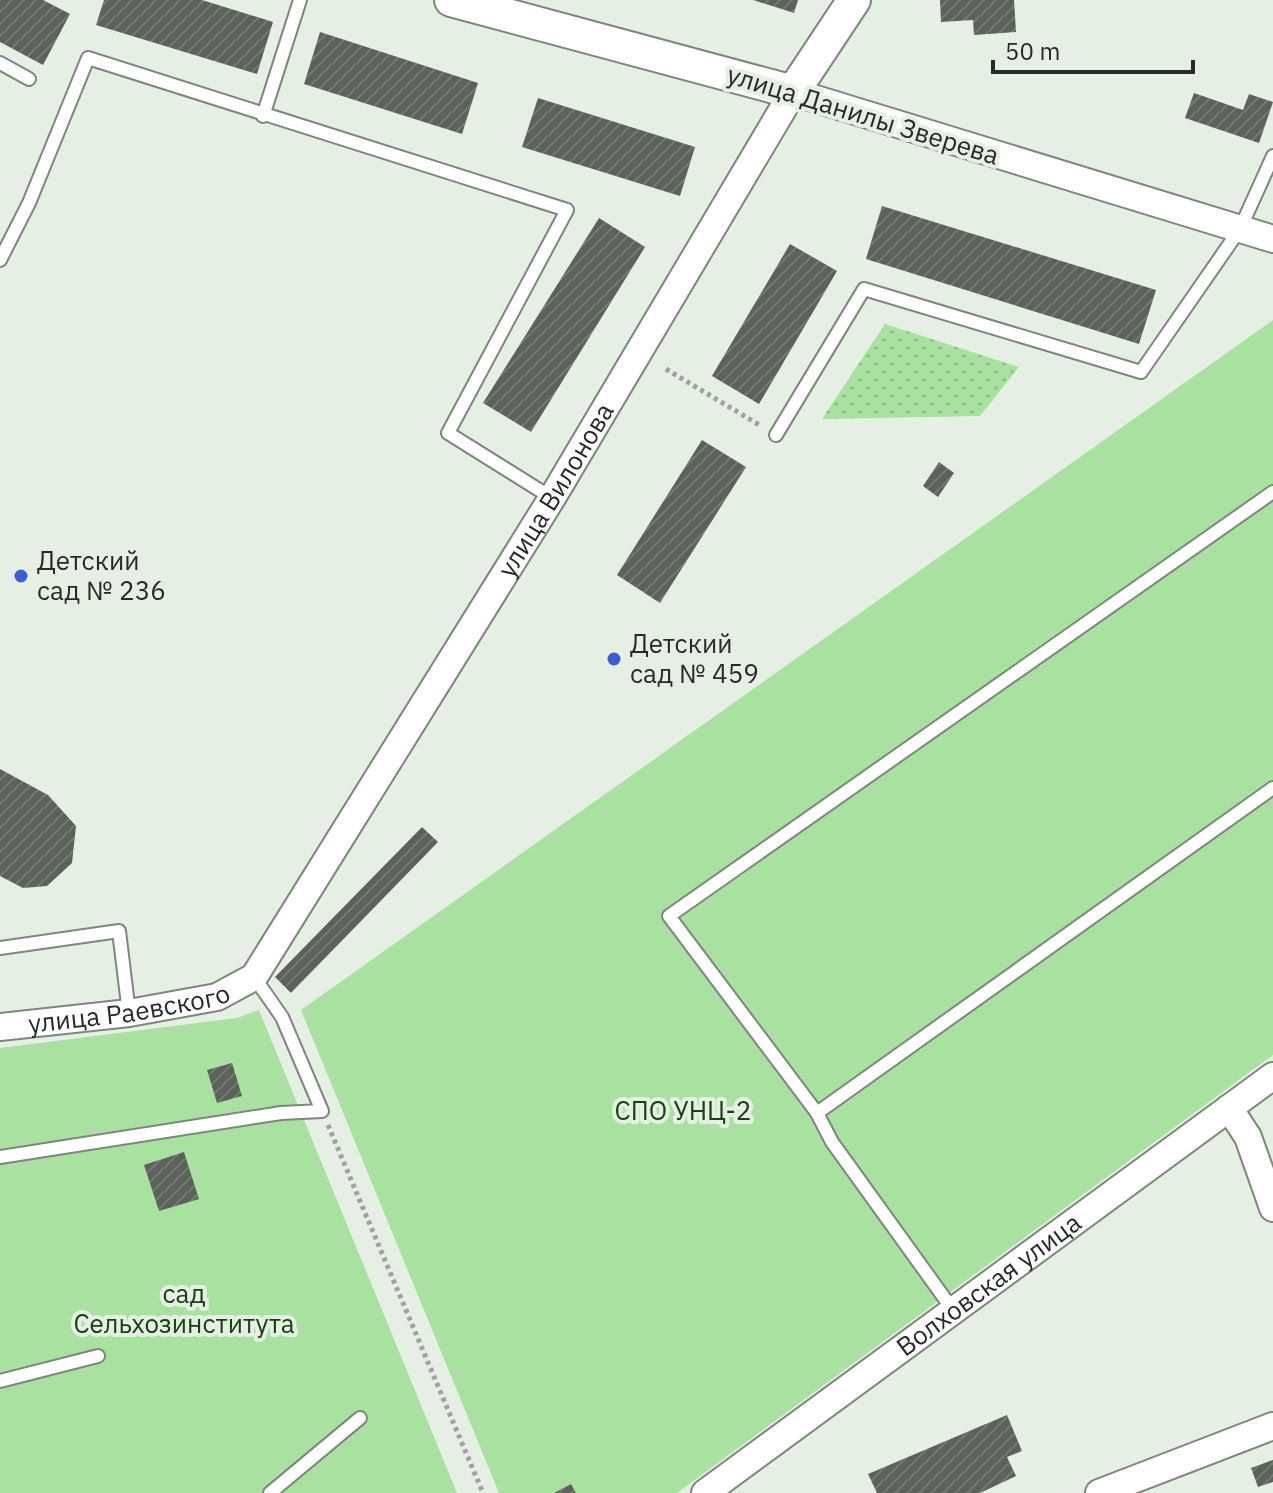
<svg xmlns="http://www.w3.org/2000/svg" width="1273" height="1493" viewBox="0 0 1273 1493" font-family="'IBM Plex Sans',sans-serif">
<defs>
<pattern id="park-dots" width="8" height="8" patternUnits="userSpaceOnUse" patternTransform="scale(2)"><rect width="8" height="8" fill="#a8e1a0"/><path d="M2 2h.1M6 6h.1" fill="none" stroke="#91c18a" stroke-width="1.8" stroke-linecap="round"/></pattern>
<pattern id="building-hatch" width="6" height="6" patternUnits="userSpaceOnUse" patternTransform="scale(2)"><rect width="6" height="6" fill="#5a6259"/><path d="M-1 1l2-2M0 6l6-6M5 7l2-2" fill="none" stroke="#737972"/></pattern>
</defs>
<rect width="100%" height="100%" fill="#e6efe4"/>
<path fill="url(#park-dots)" d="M885 324 1019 367 980 416 822 419Z"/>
<g fill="#a8e1a0">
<path d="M1273 320V1055L677 1493H499L301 1010Z"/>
<path d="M259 1010 457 1493H0V1048L237 1018Z"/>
</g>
<g fill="url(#building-hatch)">
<path d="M0 0H43L70 14 43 65 0 42Z"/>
<path d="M104 0H202L273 22 257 74 96 25Z"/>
<path d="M753 0H798L794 13Z"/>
<path d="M940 0H1014L1016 32 974 35 973 20 941 22Z"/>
<path d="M320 32 478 83 462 134 304 84Z"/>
<path d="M1194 93 1243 110 1249 94 1273 102 1259 143 1185 118Z"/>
<path d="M538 98 695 147 680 196 522 147Z"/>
<path d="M882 206 1156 290 1139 344 866 259Z"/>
<path d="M599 218 645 247 531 432 483 403Z"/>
<path d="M790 244 837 271 759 404 712 376Z"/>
<path d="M702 440 746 467 660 603 617 575Z"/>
<path d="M939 462 954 473 938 497 923 486Z"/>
<path d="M0 769 48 795 76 826 72 863 47 886 23 888 0 876Z"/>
<path d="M422 827 438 842 291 993 275 977Z"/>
<path d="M232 1063 242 1096 217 1103 207 1070Z"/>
<path d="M184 1152 199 1199 159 1211 144 1165Z"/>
<path d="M1007 1415 1022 1451 1007 1457 1016 1476 980 1493H877L868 1474Z"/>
<path d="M1273 1460V1482L1258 1487 1251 1468Z"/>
<path d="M571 1484 576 1493H554Z"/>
</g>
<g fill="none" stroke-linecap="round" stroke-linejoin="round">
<defs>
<g id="service">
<path d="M0 63 29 79"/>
<path d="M263 116 300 0"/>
<path d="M0 260 29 203 88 58 567 210 448 433 552 498"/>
<path d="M776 435 864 289 1141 372 1240 229 1273 156"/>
<path d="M0 948 119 931 129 1013"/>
<path d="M817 1113 1273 788"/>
<path d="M0 1157 281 1113 322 1111 282 1017 254 977"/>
<path d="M953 1310 832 1142 817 1113 669 916 1273 492"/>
<path d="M0 1381 98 1356"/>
<path d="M270 1493 360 1418"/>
</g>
<g id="minor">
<path id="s1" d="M0 1027 129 1013 217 997 254 977 552 498 793 92 1273 239"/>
<path d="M1229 1108 1248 1137 1273 1208"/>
<path id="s2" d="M705 1493 1273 1076"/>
<path d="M1099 1493 1273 1426"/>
</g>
<path id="tertiary" d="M451 0 793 92 854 0"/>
</defs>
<use href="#service" stroke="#7e877d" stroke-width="16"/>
<use href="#minor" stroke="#7e877d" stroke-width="30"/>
<use href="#tertiary" stroke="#7e877d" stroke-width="36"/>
<g stroke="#9da49c" stroke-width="5" stroke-dasharray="4 4" stroke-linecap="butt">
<path d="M666 369 761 426"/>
<path d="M328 1125 483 1493"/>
</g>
<use href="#service" stroke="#fff" stroke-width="12"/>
<use href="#minor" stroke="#fff" stroke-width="26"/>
<use href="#tertiary" stroke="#fff" stroke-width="32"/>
</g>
<g fill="#395ecf" stroke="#e6efe4" stroke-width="3">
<circle cx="21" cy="576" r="8"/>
<circle cx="614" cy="659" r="8"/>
</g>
<g text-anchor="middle" stroke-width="8" stroke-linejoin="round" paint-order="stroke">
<g font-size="26" fill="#272b27" stroke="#e6efe4">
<text transform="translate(863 115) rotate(17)" y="9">улица Данилы Зверева</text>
<text dy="9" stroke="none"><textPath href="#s1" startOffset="834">улица Вилонова</textPath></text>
<text dy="9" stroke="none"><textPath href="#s1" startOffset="130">улица Раевского</textPath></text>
<text dy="9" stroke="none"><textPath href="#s2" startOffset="352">Волховская улица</textPath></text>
</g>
<g font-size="26" fill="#272b27" stroke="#e6efe4" text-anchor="start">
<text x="37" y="570">Детский<tspan x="37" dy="30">сад № 236</tspan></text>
<text x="630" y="653">Детский<tspan x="630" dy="30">сад № 459</tspan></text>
</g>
<g font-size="26" fill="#184013" stroke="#e6efe4">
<text x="683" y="1120">СПО УНЦ-2</text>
<text x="184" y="1303">сад<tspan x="184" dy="30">Сельхозинститута</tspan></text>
</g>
</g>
<path d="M993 60v12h200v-12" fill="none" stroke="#272b27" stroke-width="4"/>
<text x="1005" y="60" font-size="24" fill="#272b27" stroke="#e6efe4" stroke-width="6" paint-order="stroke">50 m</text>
</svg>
